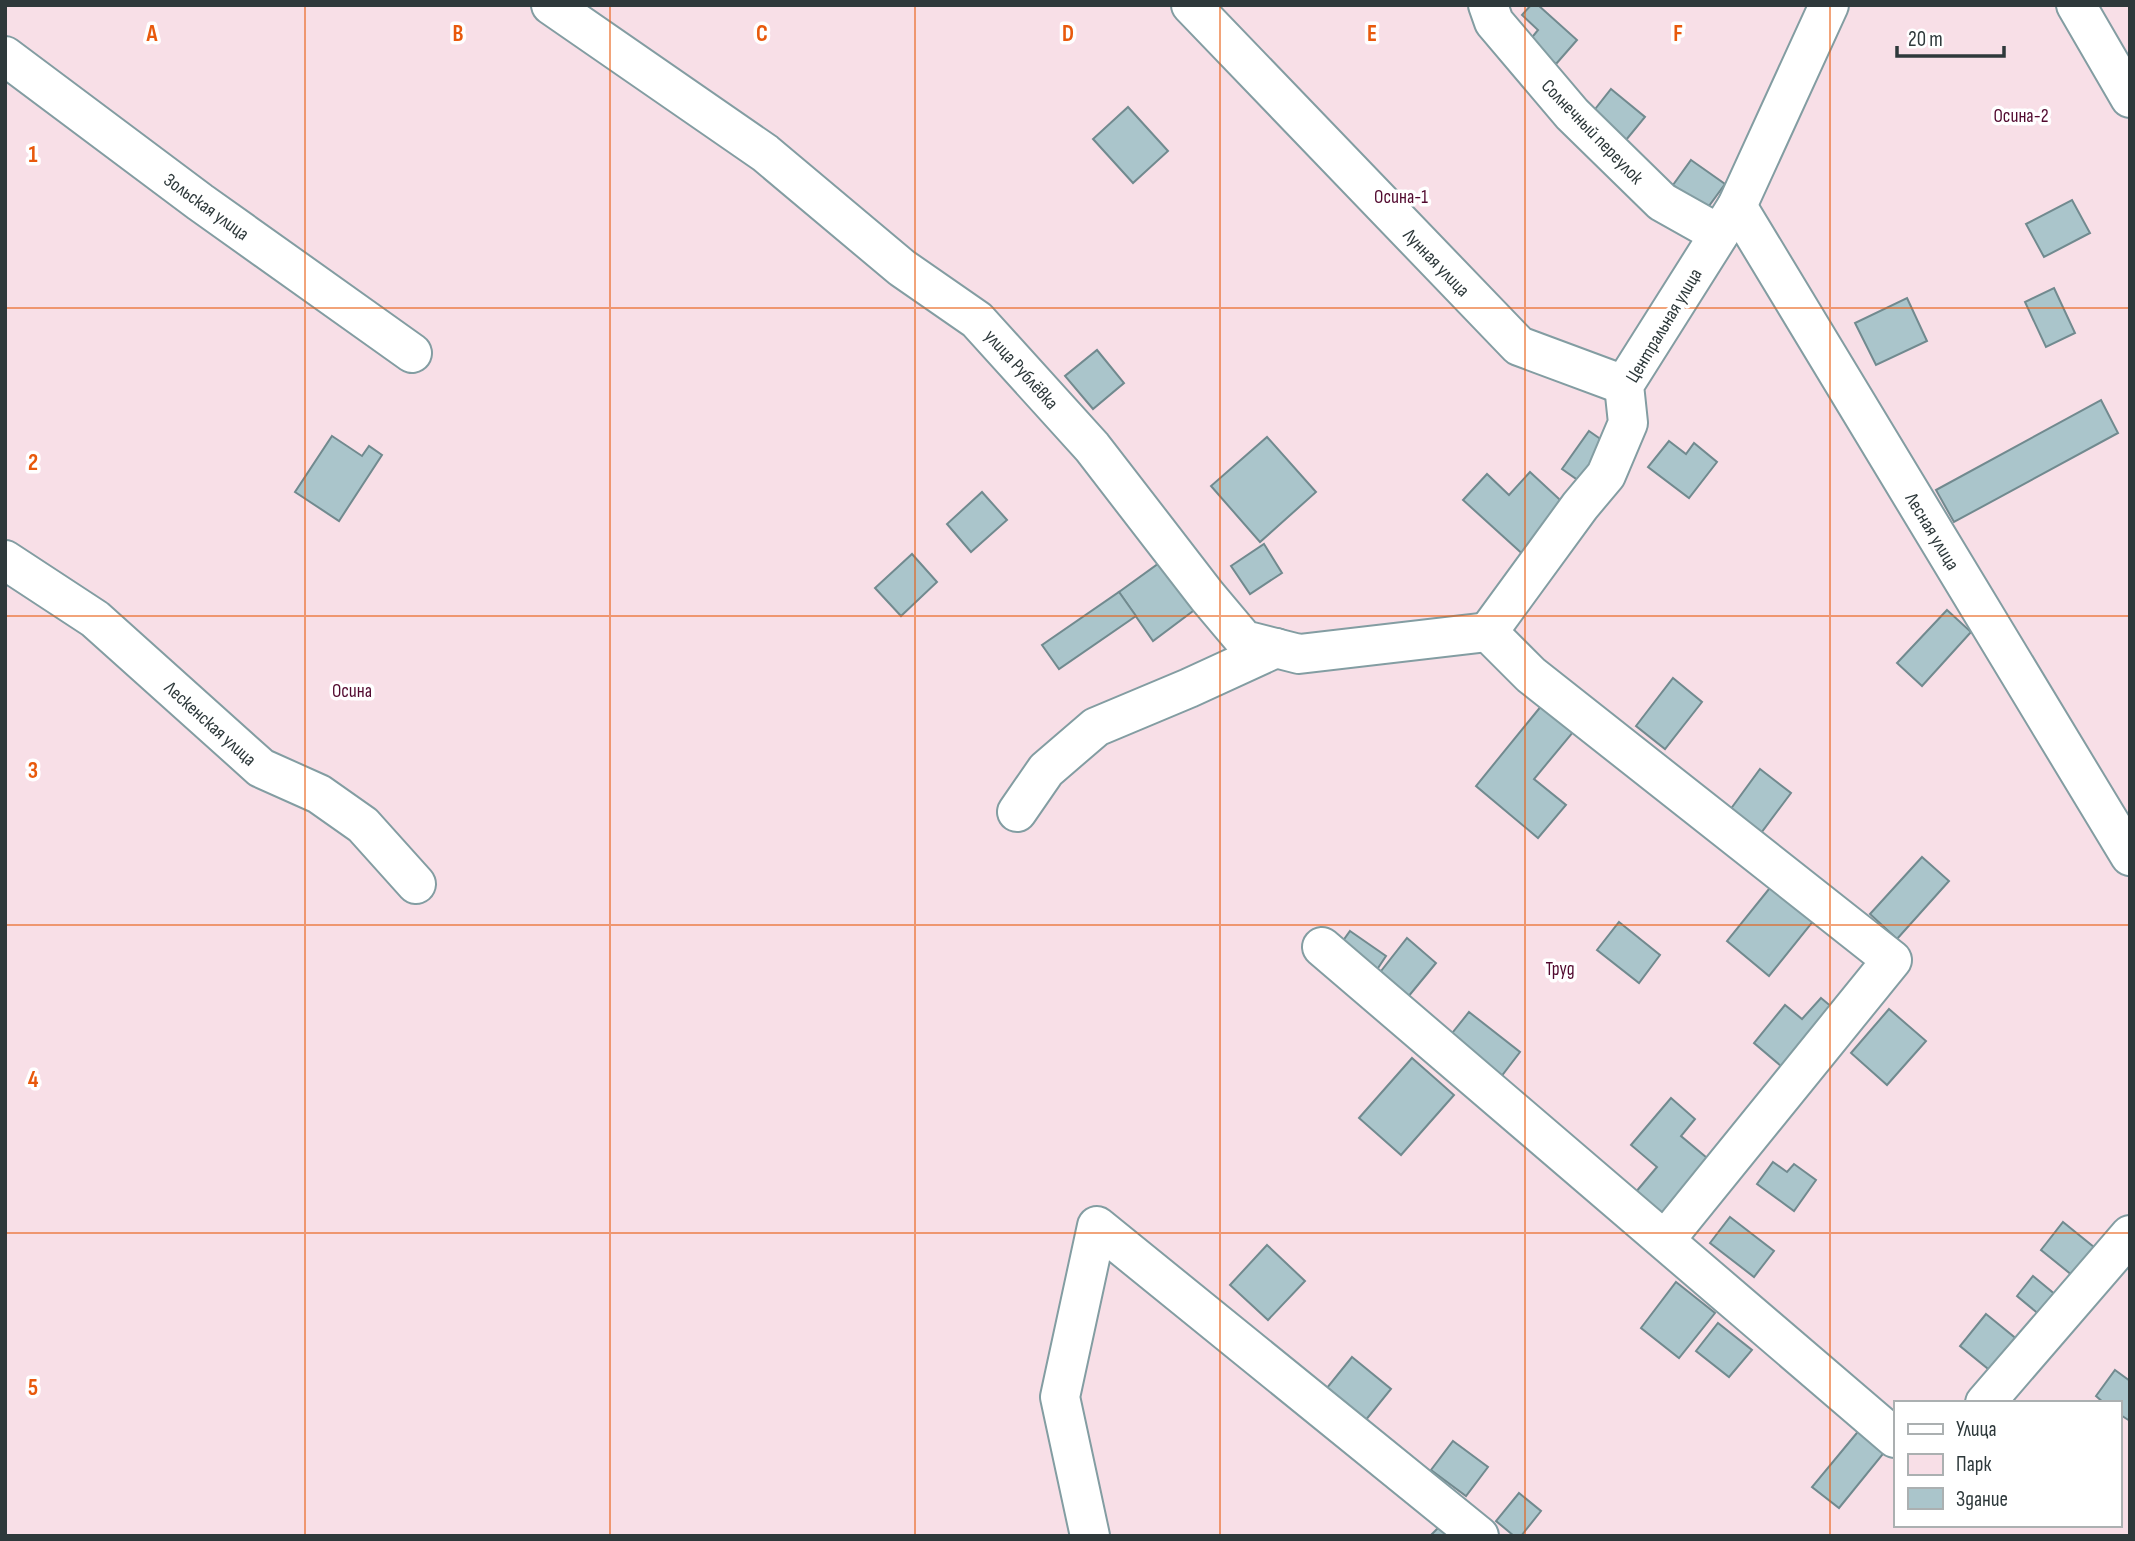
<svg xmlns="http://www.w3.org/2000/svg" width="2135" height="1541" viewBox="0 0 2135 1541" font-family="'Sofia Sans Condensed',sans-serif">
<rect width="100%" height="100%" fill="#f0fbfd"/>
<path fill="#f8dfe7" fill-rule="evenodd" d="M5 5H2130V1536H5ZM1895 1403H2119V1525H1895Z"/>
<g fill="#aac5cb" stroke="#718a8f" stroke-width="2">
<path d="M1531 5H1538L1577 40 1556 64 1529 41 1538 30 1522 15Z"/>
<path d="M1611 89 1645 117 1626 140 1592 113Z"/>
<path d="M1128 107 1168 151 1133 183 1093 139Z"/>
<path d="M1691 160 1725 184 1706 210 1673 185Z"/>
<path d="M2072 200 2090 233 2044 257 2026 224Z"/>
<path d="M2054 288 2075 333 2046 347 2025 302Z"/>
<path d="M1907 298 1927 341 1876 365 1855 323Z"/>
<path d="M1097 350 1124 383 1093 409 1065 376Z"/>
<path d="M2101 400 2118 433 1954 522 1936 490Z"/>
<path d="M1589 431 1609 445 1582 483 1562 469Z"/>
<path d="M332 436 362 456 369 446 382 455 339 521 295 492Z"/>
<path d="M1267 437 1316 492 1260 542 1211 486Z"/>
<path d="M1669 441 1686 454 1694 443 1717 462 1689 498 1648 467Z"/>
<path d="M1530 472 1571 510 1527 558 1463 500 1487 474 1509 495Z"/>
<path d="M982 492 1007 520 971 552 947 524Z"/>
<path d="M1264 544 1282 573 1250 594 1231 566Z"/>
<path d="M912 554 937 582 901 616 875 588Z"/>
<path d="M1162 561 1197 608 1153 641 1119 592Z"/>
<path d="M1119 592 1136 616 1059 669 1042 645Z"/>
<path d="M1947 610 1971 632 1922 686 1897 663Z"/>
<path d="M1673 678 1702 702 1665 749 1636 726Z"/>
<path d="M1542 705 1574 731 1534 779 1566 805 1538 838 1476 786Z"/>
<path d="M1760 769 1791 793 1761 833 1730 810Z"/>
<path d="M1922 857 1949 881 1897 939 1870 914Z"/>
<path d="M1773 884 1815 919 1769 976 1727 941Z"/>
<path d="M1619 922 1660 955 1639 983 1597 950Z"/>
<path d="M1350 931 1386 956 1372 977 1335 952Z"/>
<path d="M1407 938 1436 963 1403 1003 1374 980Z"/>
<path d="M1821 998 1839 1013 1788 1072 1754 1043 1785 1005 1802 1019Z"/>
<path d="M1889 1009 1926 1041 1887 1085 1851 1053Z"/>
<path d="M1469 1012 1520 1052 1497 1082 1445 1042Z"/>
<path d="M1412 1058 1454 1095 1401 1155 1359 1118Z"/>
<path d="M1671 1098 1695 1119 1681 1136 1719 1168 1672 1224 1635 1193 1657 1167 1631 1145Z"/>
<path d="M1773 1162 1787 1172 1794 1164 1816 1180 1794 1211 1757 1184Z"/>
<path d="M1730 1217 1774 1251 1754 1277 1710 1243Z"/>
<path d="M2063 1222 2100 1252 2078 1280 2041 1250Z"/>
<path d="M1267 1245 1305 1281 1268 1320 1230 1285Z"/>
<path d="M2033 1276 2063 1301 2047 1321 2017 1296Z"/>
<path d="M1676 1282 1715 1313 1679 1358 1641 1328Z"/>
<path d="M1986 1314 2024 1345 1998 1377 1960 1346Z"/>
<path d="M1718 1323 1752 1350 1729 1377 1696 1351Z"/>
<path d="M1352 1357 1391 1389 1365 1421 1326 1389Z"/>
<path d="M2115 1370 2130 1381V1421L2119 1414V1403H2104L2096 1396Z"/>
<path d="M1861 1428 1887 1449 1839 1508 1812 1487Z"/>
<path d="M1453 1441 1488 1467 1466 1496 1431 1470Z"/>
<path d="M1519 1493 1541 1511 1521 1536H1514L1496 1521Z"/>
<path d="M1440 1526 1450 1536H1430Z"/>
</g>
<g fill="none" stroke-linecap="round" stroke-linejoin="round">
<defs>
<g id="minor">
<path d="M551 5 765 153 902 268 977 320 1092 447 1207 596 1244 640 1299 654 1488 632"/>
<path d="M1191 5 1519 346 1624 385"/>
<path d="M1488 5 1494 22 1572 114 1662 202 1719 234"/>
<path d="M2076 5 2130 98"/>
<path d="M5 56 200 202 412 353"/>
<path d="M1737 206 2130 856"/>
<path d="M5 560 95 619 261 768 319 794 363 825 416 884"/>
<path d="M1488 632 1531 675 1892 960 1665 1240"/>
<path d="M1488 632 1580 506 1606 475 1628 423 1624 385 1737 206 1829 5"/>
<path d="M1017 812 1046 770 1096 727 1189 688 1276 648"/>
<path d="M1322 947 1895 1438"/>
<path d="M1985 1403 2130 1235"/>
<path d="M1090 1536 1060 1397 1097 1226 1479 1536"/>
</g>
</defs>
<use href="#minor" stroke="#839da2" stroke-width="42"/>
<use href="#minor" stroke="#fff" stroke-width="38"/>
</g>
<path fill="none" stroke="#e8590c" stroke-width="2" stroke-opacity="0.55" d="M305 5V1536M610 5V1536M915 5V1536M1220 5V1536M1525 5V1536M1830 5V1536M5 308H2130M5 616H2130M5 925H2130M5 1233H2130"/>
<g text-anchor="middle" stroke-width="7" stroke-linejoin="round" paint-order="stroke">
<g font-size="19" fill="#51092e" stroke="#fff">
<text x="2021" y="122">Осина-2</text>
<text x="1401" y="203">Осина-1</text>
<text x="352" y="697">Осина</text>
<text x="1560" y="975">Труд</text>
</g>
<g font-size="19" fill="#2e393b" stroke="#fff">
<text transform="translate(1593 131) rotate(46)" y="7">Солнечный переулок</text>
<text transform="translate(207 206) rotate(36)" y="7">Зольская улица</text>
<text transform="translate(1437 262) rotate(46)" y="7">Лунная улица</text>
<text transform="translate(1663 325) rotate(-59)" y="7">Центральная улица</text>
<text transform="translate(1022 369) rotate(48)" y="7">улица Рублёвка</text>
<text transform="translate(1933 531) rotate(59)" y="7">Лесная улица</text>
<text transform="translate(211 723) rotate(42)" y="7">Лескенская улица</text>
</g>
</g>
<g font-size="23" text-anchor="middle" font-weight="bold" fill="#e8590c" stroke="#fff" stroke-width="7" stroke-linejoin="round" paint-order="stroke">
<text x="152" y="41">A</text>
<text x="458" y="41">B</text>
<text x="762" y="41">C</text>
<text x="1068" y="41">D</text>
<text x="1372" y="41">E</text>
<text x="1678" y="41">F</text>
<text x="33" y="162">1</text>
<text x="33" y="470">2</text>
<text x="33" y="778">3</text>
<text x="33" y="1087">4</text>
<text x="33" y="1395">5</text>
</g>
<rect width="2135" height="1541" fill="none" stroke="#2e393b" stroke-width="14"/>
<rect x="1894" y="1401" width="228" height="126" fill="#ffffff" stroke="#abb0b1" stroke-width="2"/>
<rect x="1908" y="1424" width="35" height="10" fill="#ffffff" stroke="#abb0b1" stroke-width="2"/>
<text x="1956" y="1436" font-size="21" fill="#2e393b">Улица</text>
<rect x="1908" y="1454" width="35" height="21" fill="#f8dfe7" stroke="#abb0b1" stroke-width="2"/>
<text x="1956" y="1471" font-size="21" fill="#2e393b">Парк</text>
<rect x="1908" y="1488" width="35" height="21" fill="#aac5cb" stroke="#abb0b1" stroke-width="2"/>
<text x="1956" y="1506" font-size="21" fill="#2e393b">Здание</text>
<path d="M1897 46v10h107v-10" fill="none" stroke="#2e393b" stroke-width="3.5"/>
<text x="1908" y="46" font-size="21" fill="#2e393b" stroke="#ffffff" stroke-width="5" paint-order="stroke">20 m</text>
</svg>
